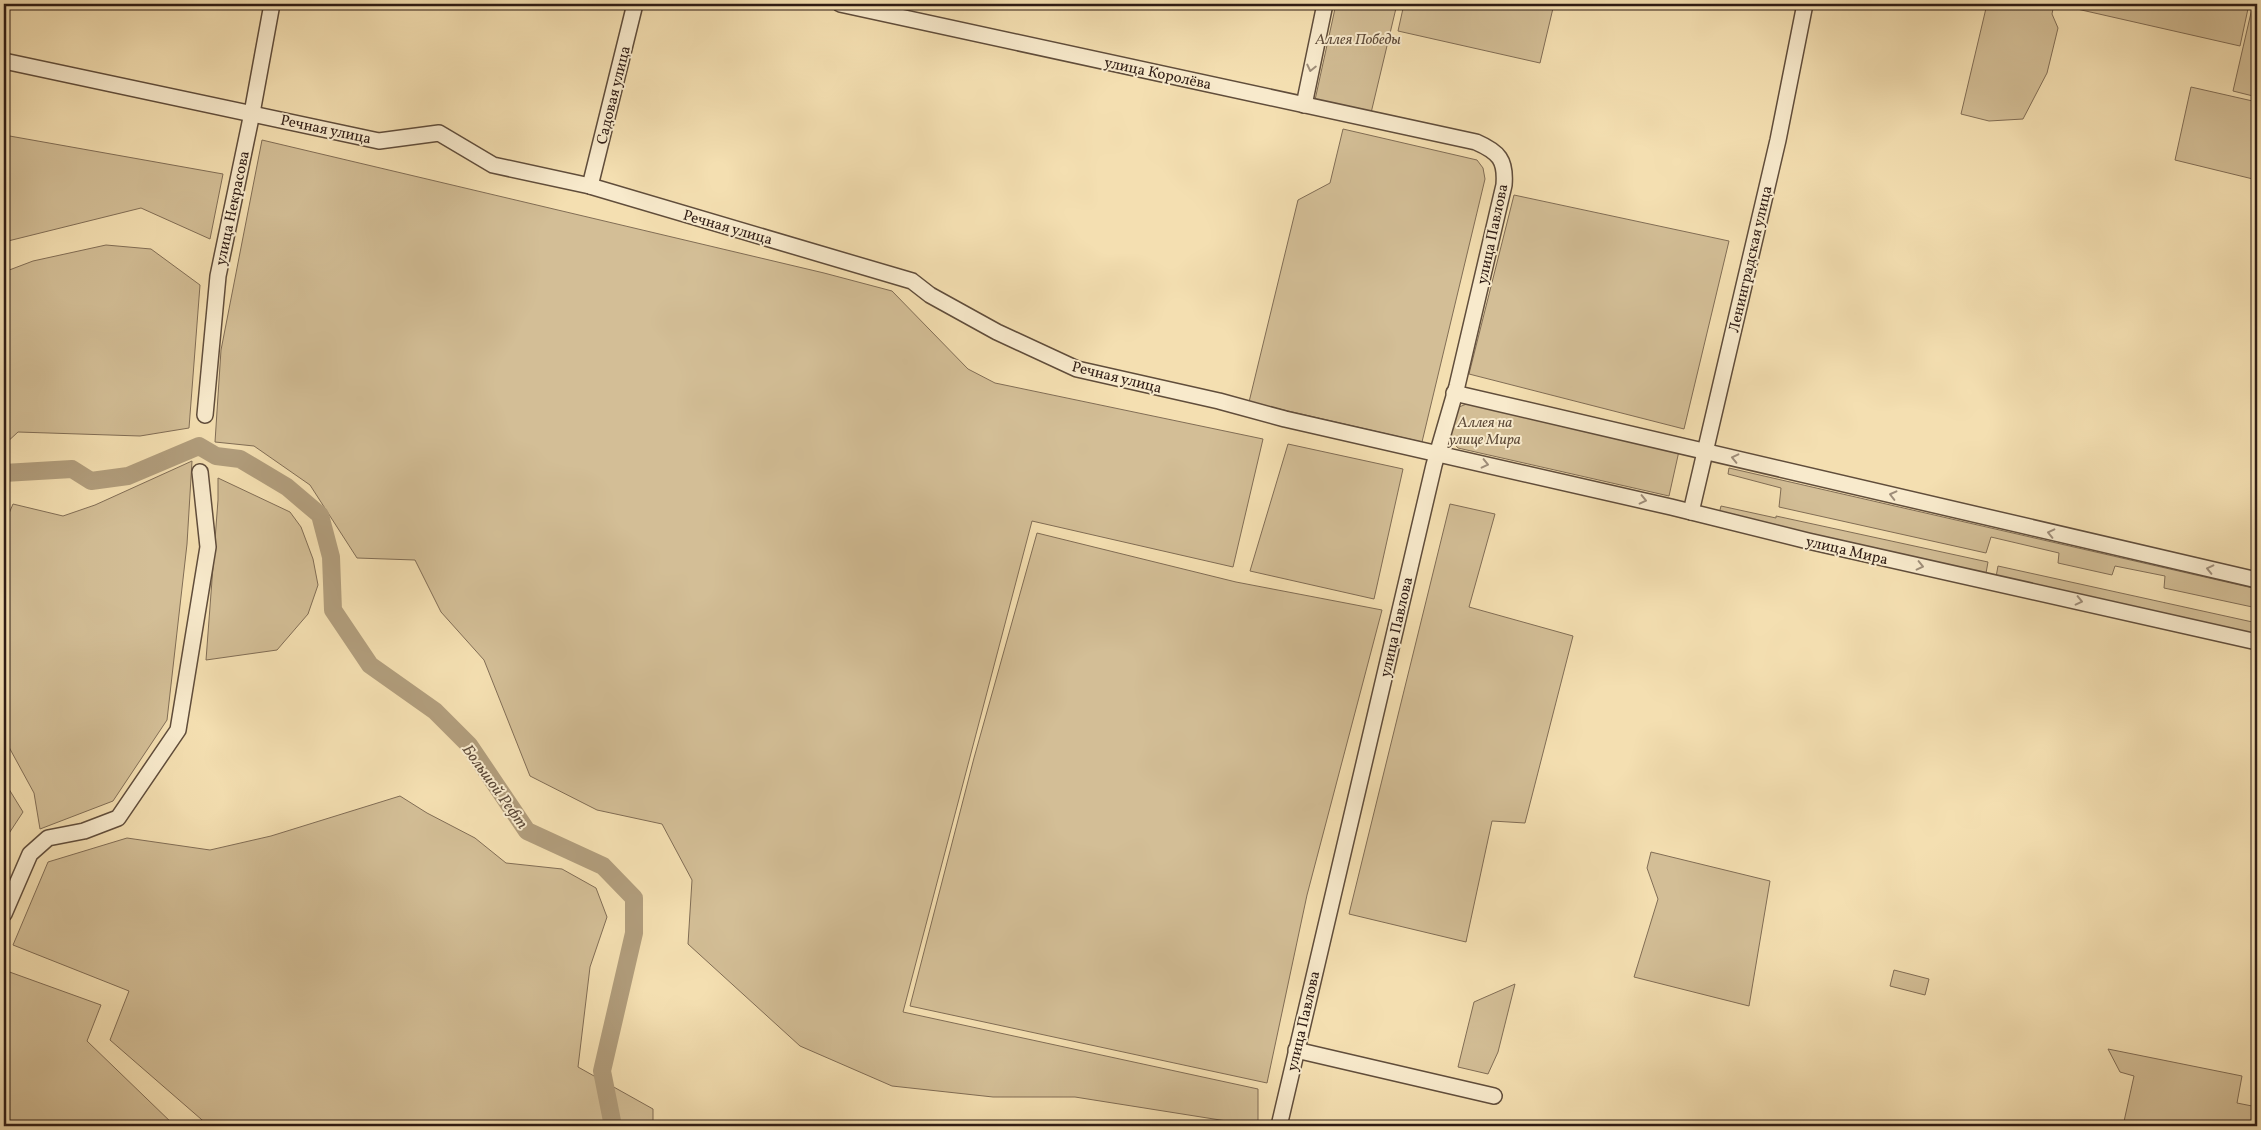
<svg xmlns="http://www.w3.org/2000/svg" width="2261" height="1130" viewBox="0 0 2261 1130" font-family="Vollkorn,serif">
<rect width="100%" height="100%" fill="#f4dfb1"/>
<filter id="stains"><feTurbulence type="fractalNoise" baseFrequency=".004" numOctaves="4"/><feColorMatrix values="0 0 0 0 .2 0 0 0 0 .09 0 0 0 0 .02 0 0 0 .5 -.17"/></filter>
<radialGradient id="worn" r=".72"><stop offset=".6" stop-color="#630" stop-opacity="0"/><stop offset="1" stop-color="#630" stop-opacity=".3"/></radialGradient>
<g fill="#d3be96" stroke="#816d55">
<path d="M1336 4H1397L1371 113 1315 100Z"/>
<path d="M1404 4H1554L1540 63 1398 31Z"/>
<path d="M1987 4H2054L2052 14 2058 28 2047 73 2023 119 1989 121 1961 114Z"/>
<path d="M2055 4H2249L2240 46Z"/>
<path d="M2253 4H2257V97L2233 91Z"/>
<path d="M2191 87 2257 102V180L2175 160Z"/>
<path d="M1343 129 1477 160 1483 168 1485 179 1422 442 1249 402 1298 200 1330 183Z"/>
<path d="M4 135 223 174 210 239 141 208 4 242Z"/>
<path d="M262 140 824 273 892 291 968 369 995 383 1263 439 1233 567 1032 521 903 1012 1258 1089V1126L1075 1097H993L892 1086 800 1046 688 944 692 880 662 824 597 810 530 776 484 660 441 612 415 560 357 558 310 485 254 446 215 442 221 350Z"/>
<path d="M1514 195 1729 241 1684 429 1469 374Z"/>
<path d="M106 245 151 249 200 285 189 428 140 436 18 432 4 445V272L33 261Z"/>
<path d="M1469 403 1679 451 1669 496 1458 448 1448 437 1454 409Z"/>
<path d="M1288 444 1403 469 1374 599 1250 571Z"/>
<path d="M192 461 187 544 167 720 113 801 40 829 34 793 4 738V525L13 504 63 516 95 505Z"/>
<path d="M1729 468 2257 589V608L2164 588 2165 576 2115 566 2112 575 2058 563 2059 553 1991 537 1986 553 1779 507 1781 488 1728 474Z"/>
<path d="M218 478 290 512 301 527 313 559 318 585 308 614 277 650 206 660 218 500Z"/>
<path d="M1450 504 1495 514 1469 607 1573 636 1525 823 1492 821 1466 942 1349 914Z"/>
<path d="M1721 506 1776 518V516L1988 562 1986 573 1719 514Z"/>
<path d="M1037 533 1236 582 1382 610 1307 895 1267 1083 910 1006 974 758Z"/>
<path d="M1998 566 2257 623V634L1996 577Z"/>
<path d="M4 781 23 812 4 841Z"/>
<path d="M400 796 427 813 475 838 506 863 562 869 596 888 607 917 590 967 578 1067 653 1109V1126H209L110 1040 129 991 13 945 48 862 127 838 210 850 271 836Z"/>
<path d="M1651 852 1770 881 1749 1006 1634 977 1658 899 1647 868Z"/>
<path d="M4 970 101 1005 87 1041 175 1126H4Z"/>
<path d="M1894 970 1929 979 1925 995 1890 986Z"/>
<path d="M1515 984 1498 1052 1488 1074 1458 1067 1474 1002Z"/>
<path d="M2108 1049 2242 1076 2237 1103 2257 1107V1126H2123L2134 1076 2120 1072Z"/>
</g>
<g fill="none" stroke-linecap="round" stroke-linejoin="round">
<path stroke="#b19d7c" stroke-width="18" d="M4 473 72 469 91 481 128 476 199 446 216 456 240 459 287 487 320 515 331 557 333 610 370 665 435 711 469 745 527 831 603 866 634 898V933L602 1071 613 1126"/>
<defs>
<g id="minor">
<path d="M840 4 1476 142C1499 152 1506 160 1504 185L1457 386 1434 465 1279 1126"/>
<path d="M4 61 379 141 439 133 493 165 590 186 912 281 930 295 997 332 1077 369 1219 401 1285 419 1671 507 1808 541 2257 642"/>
<path d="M1304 105 1325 4"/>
<path d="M590 186 635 4"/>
<path d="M1454 393 2257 580"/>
<path d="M205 415 218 276 252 113 272 4"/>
<path d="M1691 512 1778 140 1805 4"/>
<path d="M4 914 30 854 48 838 84 831 118 818 178 730 208 547 200 472"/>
<path d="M1296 1050 1494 1096"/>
</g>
</defs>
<use href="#minor" stroke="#604d3b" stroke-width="18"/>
<use href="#minor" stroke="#f8eacc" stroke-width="15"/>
</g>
<defs><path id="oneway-chevron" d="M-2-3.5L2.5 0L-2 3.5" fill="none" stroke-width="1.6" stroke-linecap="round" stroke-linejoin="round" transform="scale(1.25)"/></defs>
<g stroke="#9e8d79">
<use href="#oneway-chevron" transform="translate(1311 68) rotate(103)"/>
<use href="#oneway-chevron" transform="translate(1735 458) rotate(-167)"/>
<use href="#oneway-chevron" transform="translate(1485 464) rotate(13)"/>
<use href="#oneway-chevron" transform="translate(1893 495) rotate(-166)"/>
<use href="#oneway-chevron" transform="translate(1643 500) rotate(13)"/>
<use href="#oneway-chevron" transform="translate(2051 533) rotate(-167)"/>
<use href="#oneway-chevron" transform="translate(1920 566) rotate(13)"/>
<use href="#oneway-chevron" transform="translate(2210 569) rotate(-167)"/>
<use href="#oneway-chevron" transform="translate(2079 601) rotate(13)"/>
</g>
<g text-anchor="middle" stroke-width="4" stroke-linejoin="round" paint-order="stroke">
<g font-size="15" font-style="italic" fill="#604d3b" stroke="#f8eacc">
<text x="1358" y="44">Аллея Победы</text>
<text x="1485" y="427">Аллея на<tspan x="1485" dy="17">улице Мира</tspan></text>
</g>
<g font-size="15" fill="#2f1c14" stroke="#f8eacc">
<text transform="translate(1158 73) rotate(12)" y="5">улица Королёва</text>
<text transform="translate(613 95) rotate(-76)" y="5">Садовая улица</text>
<text transform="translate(326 129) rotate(12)" y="5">Речная улица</text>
<text transform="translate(232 208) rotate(-78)" y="5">улица Некрасова</text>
<text transform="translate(728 227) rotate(16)" y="5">Речная улица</text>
<text transform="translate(1492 234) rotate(-78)" y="5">улица Павлова</text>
<text transform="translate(1750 259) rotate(-77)" y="5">Ленинградская улица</text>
<text transform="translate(1117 377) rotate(14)" y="5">Речная улица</text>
<text transform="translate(1847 550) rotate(13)" y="5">улица Мира</text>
<text transform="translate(1396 627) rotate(-77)" y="5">улица Павлова</text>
<text transform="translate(1303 1021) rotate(-77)" y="5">улица Павлова</text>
</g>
<g font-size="16" font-style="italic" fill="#5c4938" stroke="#f8eacc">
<text transform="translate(496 786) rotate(54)" y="6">Большой Рефт</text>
</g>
</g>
<rect width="2261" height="1130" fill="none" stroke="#f4dfb1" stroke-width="20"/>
<rect x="5" y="5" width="2251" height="1120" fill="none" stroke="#2f1c14" stroke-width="2.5"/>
<rect x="10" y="10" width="2241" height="1110" fill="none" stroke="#2f1c14"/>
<rect width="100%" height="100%" filter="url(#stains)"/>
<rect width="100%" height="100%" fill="url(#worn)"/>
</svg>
